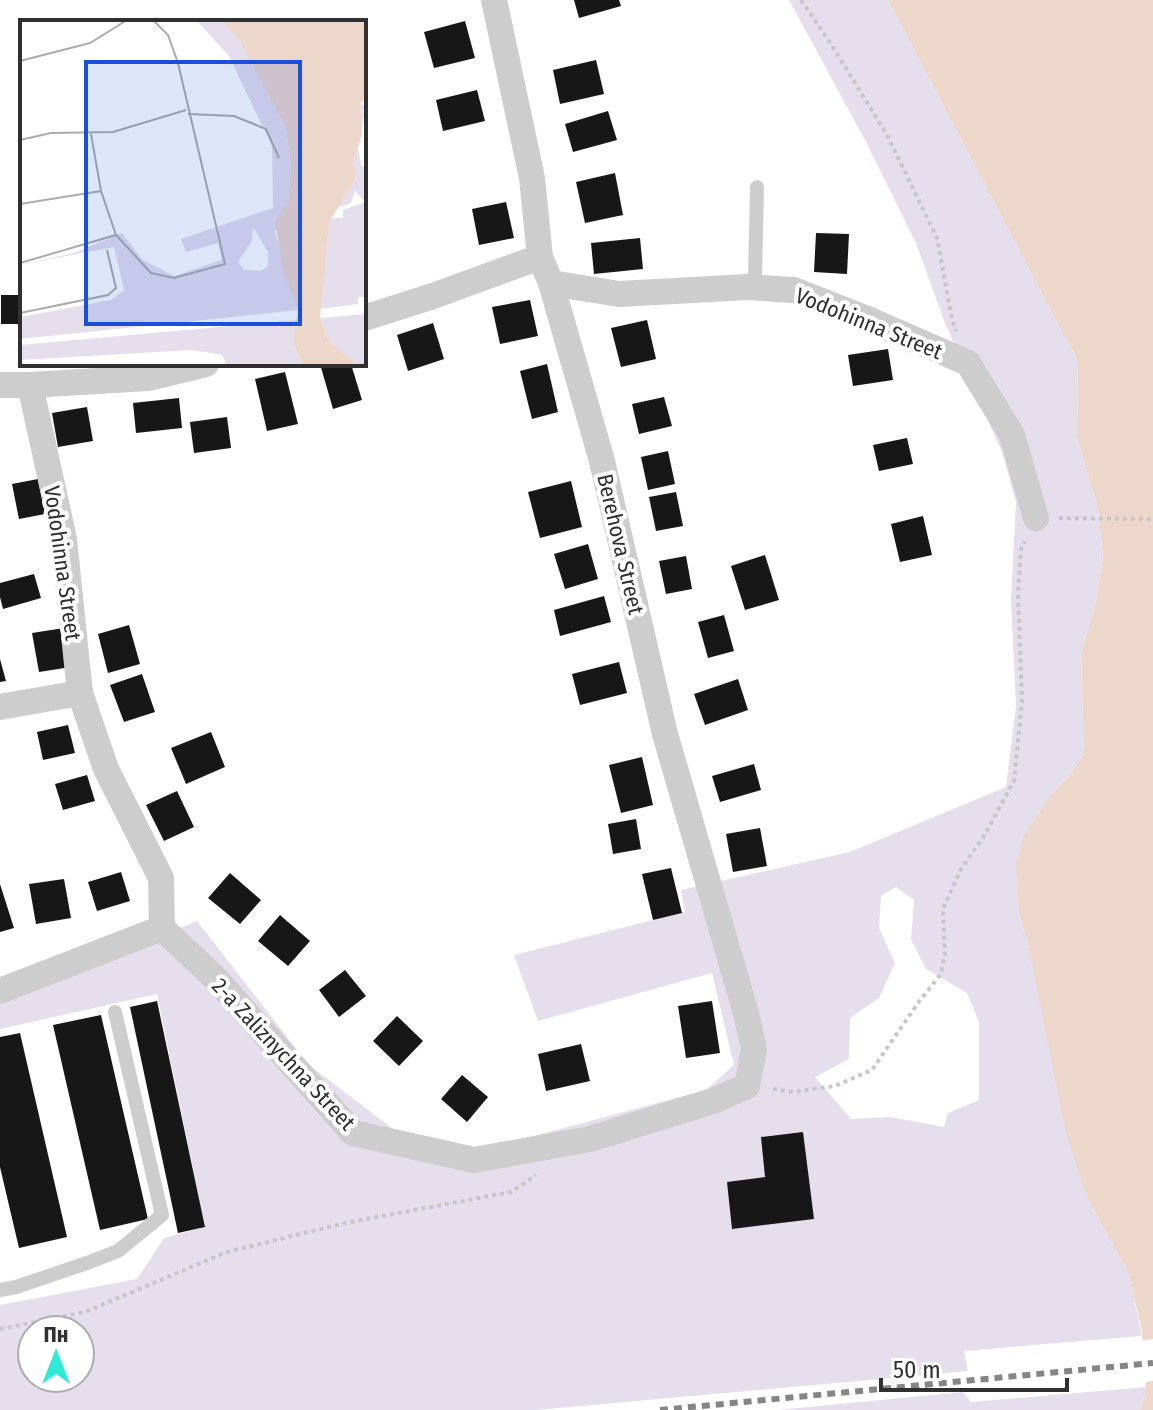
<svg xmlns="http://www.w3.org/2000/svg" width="1153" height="1410" viewBox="0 0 1153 1410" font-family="'Fira Sans Condensed',sans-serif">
<rect width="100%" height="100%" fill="#fff"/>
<g fill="#e4deed" fill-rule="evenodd">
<path d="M789 0H888L1078 362 1077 438 1098 509 1103 557 1095 606 1081 653 1084 754 1069 776 1051 795 1019 913 1028 944 1086 1196 1128 1272 1142 1336 964 1351 968 1371 537 1410H0V1305L137 1279 164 1238 205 1227 157 994 0 1029V1001L197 921 308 1064 406 1139 473 1152 706 1090 734 1065 712 973 538 1021 514 955 685 912 681 890 850 852 1006 787 1016 706 1011 601 1016 502 1002 452 945 323 916 243 865 140ZM896 887 914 900 911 939 926 969 967 993 979 1022V1100L948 1113 944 1127 890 1117 851 1119 815 1077 849 1059 850 1018 879 998 895 963 879 928 881 896ZM32 1330H80V1378H32Z"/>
<path d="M1146 1387 1141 1410H778L963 1392 971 1402Z"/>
</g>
<path fill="#edd6ca" d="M888 0H1153V1410H1141L1146 1387 1142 1331 1128 1272 1086 1196 1066 1133 1028 944 1019 913 1016 863 1024 835 1051 795 1069 776 1084 754 1081 653 1095 606 1103 557 1098 509 1077 438 1078 362Z"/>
<path fill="#fff" d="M1153 1339V1381L1142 1382 1138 1341Z"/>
<g fill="#171717">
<path d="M574 0H619L621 6 579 18Z"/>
<path d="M465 21 475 58 434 68 424 32Z"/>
<path d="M596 60 604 94 560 104 553 70Z"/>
<path d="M477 90 485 121 443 131 436 100Z"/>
<path d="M608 111 617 140 573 152 565 124Z"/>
<path d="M615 173 623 215 585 223 576 182Z"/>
<path d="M506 202 514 238 479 245 472 209Z"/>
<path d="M816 233 849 234 847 274 814 272Z"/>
<path d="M640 238 643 269 594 274 591 243Z"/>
<rect x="1" y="295" width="21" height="29"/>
<path d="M530 300 538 336 500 344 492 307Z"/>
<path d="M647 320 656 359 621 367 611 328Z"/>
<path d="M433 323 444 359 408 371 397 335Z"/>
<path d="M888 349 893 380 853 386 848 355Z"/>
<path d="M320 364H351L362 400 333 409Z"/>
<path d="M547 364 558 412 532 419 520 371Z"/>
<path d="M285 372 298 424 267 431 255 379Z"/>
<path d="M664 397 672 426 639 434 632 404Z"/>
<path d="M179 398 182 428 136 433 133 403Z"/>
<path d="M87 407 93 441 58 447 52 413Z"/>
<path d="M227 417 231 448 194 453 190 422Z"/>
<path d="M907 438 913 464 879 471 873 445Z"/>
<path d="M668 451 675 484 648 490 641 457Z"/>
<path d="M38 479 45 514 19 519 12 484Z"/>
<path d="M571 481 582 527 540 538 528 492Z"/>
<path d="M676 492 683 526 656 531 649 497Z"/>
<path d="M923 516 932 555 900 562 891 524Z"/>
<path d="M588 544 598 579 565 589 554 554Z"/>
<path d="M765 555 779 600 745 610 731 566Z"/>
<path d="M686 556 692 589 666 594 659 561Z"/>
<path d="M34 574 41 598 3 609 0 597V583Z"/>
<path d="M604 596 611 622 560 636 554 610Z"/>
<path d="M724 615 734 651 708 658 698 622Z"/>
<path d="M129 625 140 664 108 673 98 634Z"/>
<path d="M64 628 71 667 39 672 32 633Z"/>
<path d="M0 659 6 681 0 682Z"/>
<path d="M619 662 627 693 580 705 572 674Z"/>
<path d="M142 674 155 712 124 722 110 685Z"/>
<path d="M738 679 748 710 705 725 694 694Z"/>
<path d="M68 725 75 753 43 760 37 732Z"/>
<path d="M211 732 225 767 186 784 171 748Z"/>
<path d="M642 757 653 805 621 813 609 765Z"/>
<path d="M754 764 761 790 720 802 712 776Z"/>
<path d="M87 775 95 801 63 810 55 784Z"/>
<path d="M177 791 194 827 164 841 146 805Z"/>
<path d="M636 819 641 849 613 854 608 824Z"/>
<path d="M760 828 767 866 733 872 726 834Z"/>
<path d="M671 868 682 913 653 920 642 874Z"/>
<path d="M121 872 130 901 97 911 88 882Z"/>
<path d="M230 873 261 900 240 924 208 898Z"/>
<path d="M64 879 71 918 36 924 29 884Z"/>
<path d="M0 884 14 928 0 932Z"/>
<path d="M280 915 310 941 288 966 258 941Z"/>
<path d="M345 970 366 996 339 1017 319 990Z"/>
<path d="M157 1001 205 1227 178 1233 130 1007Z"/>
<path d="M712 1001 720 1053 686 1058 678 1006Z"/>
<path d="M101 1015 148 1219 100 1230 53 1025Z"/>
<path d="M397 1016 423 1041 399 1066 373 1041Z"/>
<path d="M20 1033 67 1237 19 1248 0 1167V1037Z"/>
<path d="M581 1044 590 1081 546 1091 538 1054Z"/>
<path d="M462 1075 488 1097 467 1122 441 1099Z"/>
<path d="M803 1132 814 1219 732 1229 727 1182 765 1177 761 1137Z"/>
</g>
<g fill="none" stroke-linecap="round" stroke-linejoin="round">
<g stroke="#c7c7c7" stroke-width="4" stroke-dasharray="4 4" stroke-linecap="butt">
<path d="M801 0 831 44 887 135 937 238 952 319 956 331"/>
<path d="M1059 518 1153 519"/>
<path d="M773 1089 793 1092 835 1086 872 1070 918 1003 941 974 945 954 943 909 961 869 984 836 1014 781 1022 702 1018 594 1021 549 1025 541"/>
<path d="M0 1329 85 1312 227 1252 345 1223 511 1192 536 1175"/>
</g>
<g stroke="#cdcdcd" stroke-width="14">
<path d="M748 287 755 276 757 187"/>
<path d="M0 1290 16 1287 87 1263 118 1251 162 1215 115 1012"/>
</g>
<g stroke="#cdcdcd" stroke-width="26">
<path d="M551 283 619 294 748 287 794 290 865 318 968 363 1012 435 1036 518"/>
<path d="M364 318 433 296 540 257"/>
<path d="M0 385H30L148 378 206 364"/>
<path d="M30 385 64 539 80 693 106 769 161 878 162 928"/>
<path d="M0 707 80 693"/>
<path d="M0 991 162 928 216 979 353 1133 474 1160 590 1139 713 1101 747 1086 754 1049 746 1013 665 734 602 461 551 283 540 257 532 178 494 0"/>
</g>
<path stroke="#858585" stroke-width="6" stroke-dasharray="8 6" stroke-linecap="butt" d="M660 1410 1153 1363"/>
</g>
<g text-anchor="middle" stroke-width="8" stroke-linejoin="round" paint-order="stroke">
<g font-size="22" fill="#303030" stroke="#fff">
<text transform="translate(869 323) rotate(22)" y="8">Vodohinna Street</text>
<text transform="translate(621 544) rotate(77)" y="8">Berehova Street</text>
<text transform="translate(63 563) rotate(82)" y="8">Vodohinna Street</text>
<text transform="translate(284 1054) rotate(47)" y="8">2-a Zaliznychna Street</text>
</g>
</g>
<g transform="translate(20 20)">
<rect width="346" height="346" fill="#fff"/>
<path d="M176 0H201L219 18 266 109 271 146 268 182 255 212 278 290 0 319V297L91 280 104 270 94 227 0 245 54 233 102 213 123 240 154 256 202 240 198 223 166 232 161 219 253 188 252 126 209 36ZM233 207 248 232V246L241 251 224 250 218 242 232 221ZM340 84 346 85 338 130 342 147 346 144V277H338V284L300 289 309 203 312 198H323V190L345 182 335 171 331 183 317 188 336 157 333 142ZM346 294V346H337L309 321 300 298ZM279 300 273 323 283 346H207L202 335 172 330 0 340V325Z" fill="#e4deed" fill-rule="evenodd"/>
<path d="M201 0H346V78L340 84 342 114 333 141 336 157 309 203 300 298 309 321 339 346H283L273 323 278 290 264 253 255 202 268 182 271 146 266 109 219 19Z" fill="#edd6ca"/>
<path fill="none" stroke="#acacac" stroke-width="2" d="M0 41 70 23 107 0M168 94 214 96 246 109 259 138M71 114 81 171 96 215M0 120 31 113 93 112 166 90M0 184 81 171M0 243 96 215 131 253 154 258 205 244 158 43 148 15 133 0M0 293 88 275 96 268 87 230"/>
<path fill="#1d4ed8" fill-opacity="0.15" stroke="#1d4ed8" stroke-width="4" d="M66 42H280V304H66Z"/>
<rect width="346" height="346" fill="none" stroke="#303030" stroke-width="4"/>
</g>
<g transform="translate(56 1354)"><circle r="38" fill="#ffffff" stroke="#acacac" stroke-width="2"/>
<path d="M0-6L14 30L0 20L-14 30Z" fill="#2fead4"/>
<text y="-12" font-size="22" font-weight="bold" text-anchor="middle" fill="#303030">Пн</text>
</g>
<path d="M881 1378v12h186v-12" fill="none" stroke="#303030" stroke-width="4"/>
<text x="893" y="1378" font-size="24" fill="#303030" stroke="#ffffff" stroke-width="6" paint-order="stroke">50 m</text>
</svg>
